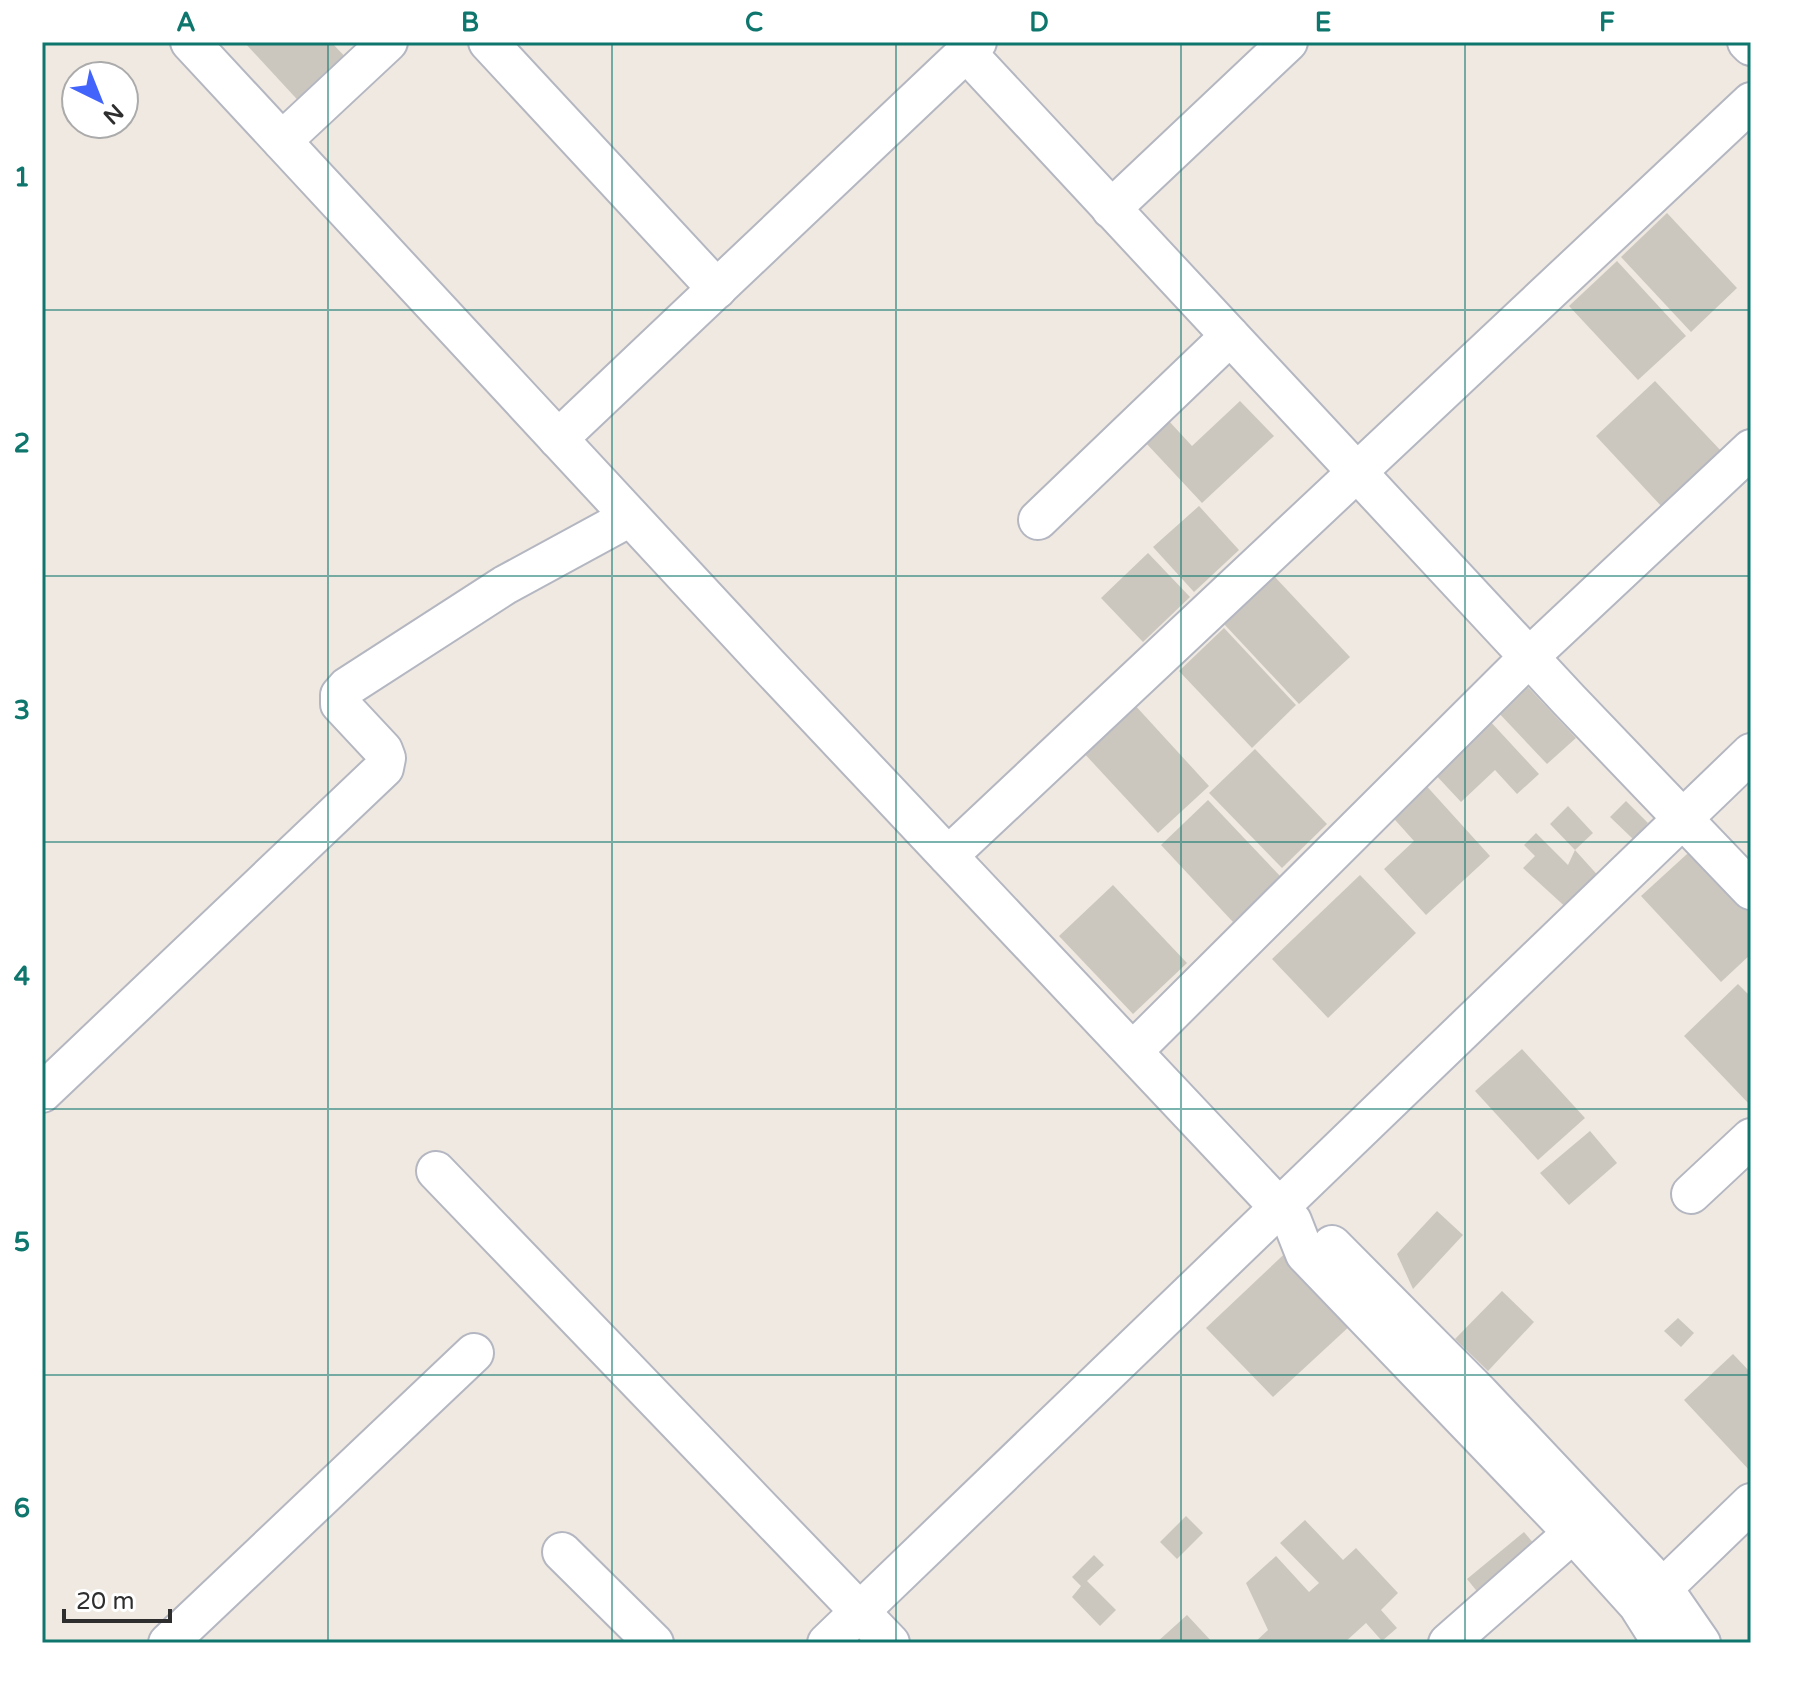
<svg xmlns="http://www.w3.org/2000/svg" width="1793" height="1685" viewBox="0 0 1793 1685" font-family="'Varela Round',sans-serif">
<rect width="100%" height="100%" fill="#efe9e1"/>
<g fill="#cbc7bf">
<path d="M244 42H331L353 65 306 109Z"/>
<path d="M1667 213 1737 288 1691 332 1621 257Z"/>
<path d="M1617 261 1686 336 1638 380 1569 306Z"/>
<path d="M1655 381 1723 453 1663 508 1596 436Z"/>
<path d="M1240 401 1274 436 1202 503 1145 442 1168 420 1192 446Z"/>
<path d="M1199 506 1239 550 1194 592 1153 547Z"/>
<path d="M1148 553 1190 597 1143 642 1101 598Z"/>
<path d="M1274 576 1350 657 1299 704 1224 624Z"/>
<path d="M1224 628 1296 705 1252 748 1179 671Z"/>
<path d="M1524 683 1576 738 1547 764 1496 710Z"/>
<path d="M1133 703 1209 786 1158 833 1082 751Z"/>
<path d="M1489 720 1539 774 1517 794 1495 770 1461 802 1433 772Z"/>
<path d="M1255 749 1327 824 1282 868 1209 793Z"/>
<path d="M1422 781 1490 856 1426 915 1384 869 1414 841 1388 812Z"/>
<path d="M1208 800 1281 877 1233 922 1161 845Z"/>
<path d="M1626 801 1648 823 1633 839 1610 817Z"/>
<path d="M1568 806 1593 833 1575 850 1550 824Z"/>
<path d="M1536 833 1568 865 1575 850 1602 880 1571 912 1523 868 1535 856 1524 845Z"/>
<path d="M1698 844 1751 901V954L1721 982 1641 896Z"/>
<path d="M1360 875 1416 933 1328 1018 1272 959Z"/>
<path d="M1113 885 1187 963 1133 1014 1059 936Z"/>
<path d="M1738 984 1751 997V1106L1684 1036Z"/>
<path d="M1522 1049 1585 1118 1538 1160 1475 1091Z"/>
<path d="M1590 1131 1617 1163 1569 1205 1540 1173Z"/>
<path d="M1437 1211 1463 1235 1413 1289 1397 1254Z"/>
<path d="M1296 1243 1352 1324 1273 1397 1206 1328Z"/>
<path d="M1502 1291 1534 1322 1488 1371 1455 1339Z"/>
<path d="M1678 1318 1694 1333 1681 1347 1664 1331Z"/>
<path d="M1733 1354 1751 1373V1472L1684 1400Z"/>
<path d="M1186 1516 1203 1533 1177 1559 1160 1542Z"/>
<path d="M1305 1520 1343 1560 1356 1548 1398 1593 1381 1610 1397 1628 1382 1641 1366 1623 1344 1643H1254L1268 1630 1246 1583 1276 1556 1309 1592 1319 1583 1280 1543Z"/>
<path d="M1524 1532 1546 1558 1488 1605 1467 1579Z"/>
<path d="M1094 1555 1104 1565 1087 1581 1116 1610 1100 1626 1072 1597 1081 1586 1072 1577Z"/>
<path d="M1187 1615 1213 1643H1156Z"/>
</g>
<g fill="none" stroke-linecap="round" stroke-linejoin="round">
<defs>
<g id="minor">
<path d="M190 42 768 665 1292 1221 1305 1254 1573 1533 1638 1605 1662 1643"/>
<path d="M488 42 717 289"/>
<path d="M1747 42 1751 46"/>
<path d="M966 52 1569 700 1751 890"/>
<path d="M282 141 388 42"/>
<path d="M1111 209 1288 42"/>
<path d="M558 439 977 42"/>
<path d="M1038 520 1230 336"/>
<path d="M948 856 1751 102"/>
<path d="M1133 1051 1529 657 1751 449"/>
<path d="M42 1093 384 768 386 758 383 750 340 704V695L347 687 505 585 630 517"/>
<path d="M436 1171 890 1643"/>
<path d="M1691 1194 1751 1138"/>
<path d="M1332 1245 1479 1393 1663 1588 1701 1643"/>
<path d="M562 1552 654 1643"/>
<path d="M1644 1601 1663 1588 1751 1503"/>
<path d="M168 1643 474 1353"/>
<path d="M827 1643 1751 753"/>
<path d="M1448 1643 1573 1533"/>
</g>
</defs>
<use href="#minor" stroke="#b4b7c1" stroke-width="42"/>
<use href="#minor" stroke="#fff" stroke-width="38"/>
</g>
<path fill="none" stroke="#0f766e" stroke-width="2" stroke-opacity="0.55" d="M328 42V1643M612 42V1643M896 42V1643M1181 42V1643M1465 42V1643M42 310H1751M42 576H1751M42 842H1751M42 1109H1751M42 1375H1751"/>
<rect width="1793" height="1685" fill="none" stroke="#ffffff" stroke-width="88"/>
<g transform="translate(100 100) rotate(137)"><circle r="38" fill="#ffffff" stroke="#ababab" stroke-width="2"/>
<path d="M0-6L14 30L0 20L-14 30Z" fill="#4264fb"/>
<text y="-12" font-size="22" font-weight="bold" text-anchor="middle" fill="#2e2e2e">N</text>
</g>
<path d="M64 1609v12h106v-12" fill="none" stroke="#2e2e2e" stroke-width="4"/>
<text x="76" y="1609" font-size="24" fill="#2e2e2e" stroke="#ffffff" stroke-width="6" paint-order="stroke">20 m</text>
<rect x="44" y="44" width="1705" height="1597" fill="none" stroke="#0f766e" stroke-width="3"/>
<g font-size="26" text-anchor="middle" font-weight="bold" fill="#0f766e">
<text x="186" y="31">A</text>
<text x="470" y="31">B</text>
<text x="754" y="31">C</text>
<text x="1039" y="31">D</text>
<text x="1323" y="31">E</text>
<text x="1607" y="31">F</text>
<text x="22" y="186">1</text>
<text x="22" y="452">2</text>
<text x="22" y="719">3</text>
<text x="22" y="985">4</text>
<text x="22" y="1251">5</text>
<text x="22" y="1517">6</text>
</g>
</svg>
